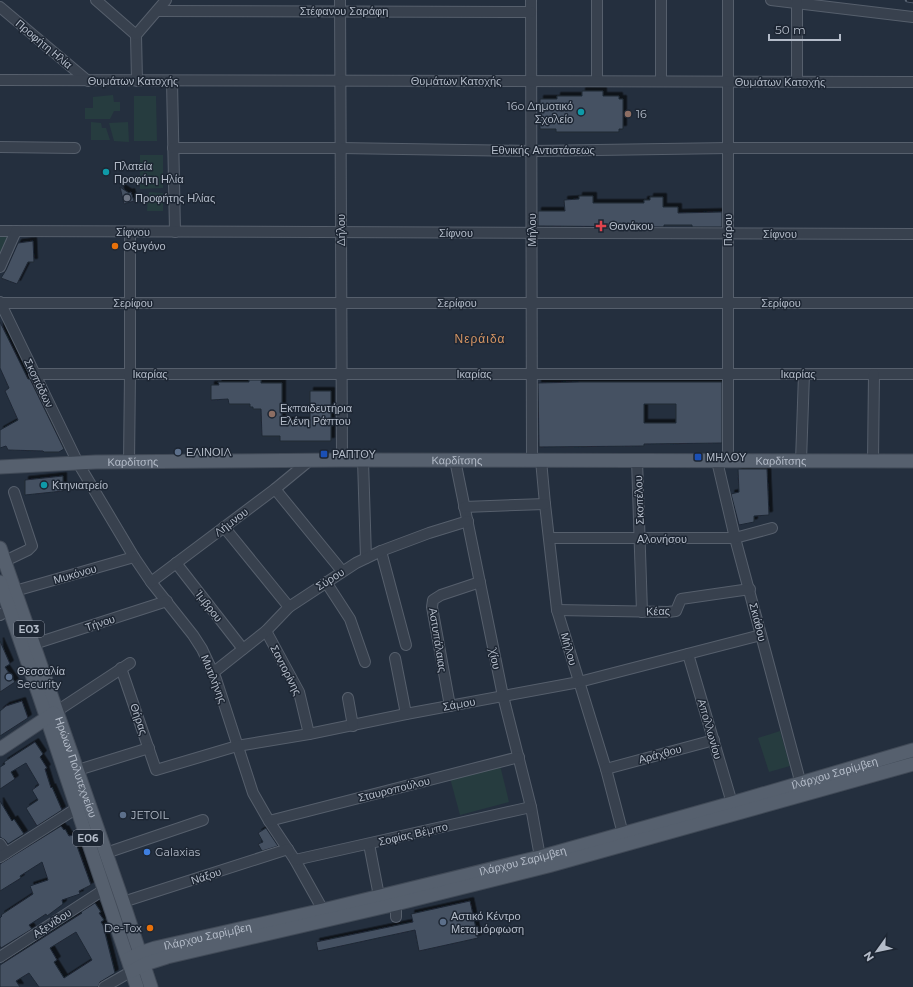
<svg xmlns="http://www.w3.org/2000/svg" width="913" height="987" viewBox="0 0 913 987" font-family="Montserrat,sans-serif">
<defs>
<filter id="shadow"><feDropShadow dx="3.5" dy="-3.5" stdDeviation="0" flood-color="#0009"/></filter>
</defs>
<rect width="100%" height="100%" fill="#242f3e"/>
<g fill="#263c3f">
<path d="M113 95 114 102H120V111H114L110 119H85V108H93V97Z"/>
<path d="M134 96H156L157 141H134Z"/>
<path d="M91 122 101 123 102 128H106L110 140H91Z"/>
<path d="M128 122 129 142 114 141 109 123Z"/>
<path d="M140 155H163V188L140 189Z"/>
<path d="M149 192 163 193V211H147L148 195H149Z"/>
<path d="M0 237H9L0 258Z"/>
<path d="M780 731 790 766 769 772 758 738Z"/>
<path d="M500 765 509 802 460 815 450 778Z"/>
</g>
<g fill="#455162" stroke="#1f2835" fill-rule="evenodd" filter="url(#shadow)">
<path d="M582 91H603V96H619V99H623V129H619V132H556V129H540V99H557V96H582Z"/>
<path d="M120 187 129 193 131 192 134 201 124 204Z"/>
<path d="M579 196H593V203H644V200H650V197H663V207H678V213L722 212V227H692V225H664V227L538 226V211H565L564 200 579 199Z"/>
<path d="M33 241 34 262H28L17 284 1 278 6 270 18 243Z"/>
<path d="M0 322 28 379H30L64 449 59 452H44L43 451 8 450 6 446 0 448V430L18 420 5 391 9 388 0 368Z"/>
<path d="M249 380H261V383H282V421H310V391H331V441H280V436H262L261 409H253V407H250V404H229L228 399 211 400V385H219L218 382H249Z"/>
<path d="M580 382H722V443L644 444V446L539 447 538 383ZM644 404H676V423H644Z"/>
<path d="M738 469H767L769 515 754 516V522L739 525 731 494 739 492Z"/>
<path d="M63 476V491L25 495V480Z"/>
<path d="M0 641 10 664 5 667 15 682 0 692Z"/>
<path d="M22 701 28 718 0 736V711L6 706Z"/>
<path d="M35 742 43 754 40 757 47 768 45 769 51 788 52 787 62 810 37 826 26 808 38 800 32 790 39 785 26 763 11 772 15 779 0 789V767L5 764 4 762Z"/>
<path d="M0 801 12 821 14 819 24 834 8 844 5 840 0 837Z"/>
<path d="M61 826 64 830 65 829 69 836 73 835 91 885 79 891 80 894 62 900 63 904 47 916 46 914 29 925 32 929 1 948 0 946V918L2 916 1 915 33 894 30 886 48 880 42 862 20 876 21 878 0 891V864Z"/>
<path d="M266 828 278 846 262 851 258 844 263 842 258 833Z"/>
<path d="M470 901 478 938 419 951 415 930 318 951 316 942 413 922 411 914Z"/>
<path d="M95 903 101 912 99 913 104 920 101 922 103 925 115 973 100 982 98 987H39L29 973 16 981 20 987H0V965L82 913 81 912ZM76 932 92 960 64 978 54 962 57 960 50 948Z"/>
</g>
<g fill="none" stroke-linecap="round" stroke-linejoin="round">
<defs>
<g id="minor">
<path d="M96 0 136 35 137 81"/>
<path d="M340 0 342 460"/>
<path d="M531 0 532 460"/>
<path d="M597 0V81"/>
<path d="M661 0V81"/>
<path d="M728 0V461"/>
<path d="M771 0 913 17"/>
<path d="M797 3V82"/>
<path d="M0 7 88 81"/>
<path d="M157 11 531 12"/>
<path d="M136 35 166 0"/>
<path d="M0 80 913 82"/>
<path d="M172 81 175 232"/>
<path d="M0 147 75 148"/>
<path d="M173 148H341L532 151 728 148H913"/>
<path d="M0 231 913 234"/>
<path d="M0 267 16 231"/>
<path d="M0 302 78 463 134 557 151 582 193 635 202 649 216 679 253 793 269 821 295 860 323 910"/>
<path d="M0 303H913"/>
<path d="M34 374H913"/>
<path d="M363 460 366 558"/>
<path d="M455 460 503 696 531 807 540 857"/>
<path d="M541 460 545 504 557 610 606 769 623 834"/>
<path d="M637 460 642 612"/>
<path d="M717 461 735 538 802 788"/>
<path d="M801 461 804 374"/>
<path d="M873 461 874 374"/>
<path d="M129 462 130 374V232"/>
<path d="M275 489 342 571"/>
<path d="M464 507 545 504"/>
<path d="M224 527 289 607"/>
<path d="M550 538H735L772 528"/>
<path d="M381 551 406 645"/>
<path d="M5 561 28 550 32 546 14 492"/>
<path d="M176 563 243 649"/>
<path d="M151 582 275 489 309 461"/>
<path d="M326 582 350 619 365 662"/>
<path d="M15 591 134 557"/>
<path d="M557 610 668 612 676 611 681 599 750 589"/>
<path d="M0 615 10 609"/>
<path d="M266 631 299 692 309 734"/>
<path d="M34 644 167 601"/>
<path d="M688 654 732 803"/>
<path d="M395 658 406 714"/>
<path d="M121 668 156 770 237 746 309 734 406 714 579 682 761 635"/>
<path d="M214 672 266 631 289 607 356 563 381 551 429 533 468 521"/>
<path d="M348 698 353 726"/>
<path d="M450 706 432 607 433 600 441 595 480 582"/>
<path d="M57 711 130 663"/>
<path d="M606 769 714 740"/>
<path d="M78 770 149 748"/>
<path d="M269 821 519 757"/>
<path d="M0 844 6 853"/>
<path d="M369 844 379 896"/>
<path d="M106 853 203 820"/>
<path d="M0 857 77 808"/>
<path d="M295 860 531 807"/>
<path d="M123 902 288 849"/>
<path d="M396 904V917"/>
<path d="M0 957 105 889"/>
<path d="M104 987 132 971"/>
</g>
<g id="major">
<path id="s1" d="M0 467 96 462 342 460 913 461"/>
<path id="s2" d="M0 548 123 902 151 987"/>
<path d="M0 582 40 698 137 987"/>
<path d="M0 749 54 713"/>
<path id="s3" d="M128 959 140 953 155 948 323 910 540 857 732 803 913 750"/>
<path d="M132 971 145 964 167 957 396 904 548 866 913 764"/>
</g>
</defs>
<use href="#minor" stroke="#565f6c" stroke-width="12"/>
<use href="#major" stroke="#414a57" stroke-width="15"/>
<use href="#minor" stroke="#38414e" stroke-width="10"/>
<use href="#major" stroke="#56606e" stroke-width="13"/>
<defs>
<path id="rail" d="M907 0 913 1"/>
</defs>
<use href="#rail" stroke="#5a6575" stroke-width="4.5"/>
<use href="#rail" stroke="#1d2633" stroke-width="3" stroke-dasharray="9" stroke-linecap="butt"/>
</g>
<g fill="#0f9aa8" stroke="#1d2633" stroke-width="1.5">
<circle cx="581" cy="112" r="4"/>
<circle cx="106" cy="172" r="4"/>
<circle cx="44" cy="485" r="4"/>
</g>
<g fill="#8d6e63" stroke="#1d2633" stroke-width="1.5">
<circle cx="628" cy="114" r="4"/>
<circle cx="272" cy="414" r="4"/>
</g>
<circle fill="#6b7280" stroke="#1d2633" stroke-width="1.5" cx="127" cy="198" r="4"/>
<path fill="#e0444e" stroke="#1d2633" stroke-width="1.5" d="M599 220h4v4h4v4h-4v4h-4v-4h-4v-4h4z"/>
<g fill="#e8710a" stroke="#1d2633" stroke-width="1.5">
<circle cx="115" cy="246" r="4"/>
<circle cx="150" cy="928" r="4"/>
</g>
<g fill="#5c6f8a" stroke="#1d2633" stroke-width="1.5">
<circle cx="178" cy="452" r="4"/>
<circle cx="9" cy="677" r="4"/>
<circle cx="123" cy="815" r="4"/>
<circle cx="443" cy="922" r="4"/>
</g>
<g fill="#1a4fb4" stroke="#1d2633" stroke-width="1.5">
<rect x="320" y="450" width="8" height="8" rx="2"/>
<rect x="694" y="453" width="8" height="8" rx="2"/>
</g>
<circle fill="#3f7fe0" stroke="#1d2633" stroke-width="1.5" cx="147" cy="852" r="4"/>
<g text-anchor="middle" stroke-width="3" stroke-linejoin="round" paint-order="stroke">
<g fill="#1d2633" stroke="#878f9c" stroke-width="1">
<rect x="14" y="621" width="30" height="16" rx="3"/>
<rect x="73" y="830" width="30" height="16" rx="3"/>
</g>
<g font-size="10" font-weight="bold" fill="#b4bcc9">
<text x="29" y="633">ΕΟ3</text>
<text x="88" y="842">ΕΟ6</text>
</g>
<g font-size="11" fill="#b4bcc9" stroke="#1d2633">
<text x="344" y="15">Στέφανου Σαράφη</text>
<text transform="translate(44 44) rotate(40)" y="4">Προφήτη Ηλία</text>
<text x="133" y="85">Θυμάτων Κατοχής</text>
<text x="456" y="85">Θυμάτων Κατοχής</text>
<text x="780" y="86">Θυμάτων Κατοχής</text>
<text x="543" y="154">Εθνικής Αντιστάσεως</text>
<text transform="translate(341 230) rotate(-90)" y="4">Δήλου</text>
<text transform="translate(532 230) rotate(-90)" y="4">Μήλου</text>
<text transform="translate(728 230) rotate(-90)" y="4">Πάρου</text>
<text x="133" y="236">Σίφνου</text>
<text x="456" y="237">Σίφνου</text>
<text x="780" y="238">Σίφνου</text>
<text x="133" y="307">Σερίφου</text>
<text x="457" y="307">Σερίφου</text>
<text x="781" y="307">Σερίφου</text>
<text x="150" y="378">Ικαρίας</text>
<text x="474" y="378">Ικαρίας</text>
<text x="798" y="378">Ικαρίας</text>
<text transform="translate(39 383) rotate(64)" y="4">Σκοπάδων</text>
<text dy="4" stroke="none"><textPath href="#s1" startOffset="457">Καρδίτσης</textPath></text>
<text dy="4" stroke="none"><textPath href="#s1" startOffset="781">Καρδίτσης</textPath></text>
<text dy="4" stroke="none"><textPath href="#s1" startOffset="133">Καρδίτσης</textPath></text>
<text transform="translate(639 500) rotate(-92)" y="4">Σκοπέλου</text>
<text transform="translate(231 522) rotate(-37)" y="4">Λήμνου</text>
<text x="662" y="543">Αλονήσου</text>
<text transform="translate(75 574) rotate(-16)" y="4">Μυκόνου</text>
<text transform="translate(330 579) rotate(-33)" y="4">Σύρου</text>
<text transform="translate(209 606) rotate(52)" y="4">Ίμβρου</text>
<text transform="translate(658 611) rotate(-2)" y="4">Κέας</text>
<text transform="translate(758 622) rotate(76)" y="4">Σκιάθου</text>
<text transform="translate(100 623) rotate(-18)" y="4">Τήνου</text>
<text transform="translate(438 640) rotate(81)" y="4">Αστυπάλαιας</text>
<text transform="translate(569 649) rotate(74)" y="4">Μήλου</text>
<text transform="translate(495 659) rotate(79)" y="4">Χίου</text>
<text transform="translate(286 670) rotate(63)" y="4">Σαντορίνης</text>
<text transform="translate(214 679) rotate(68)" y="4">Μυτιλήνης</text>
<text transform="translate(459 704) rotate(-10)" y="4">Σάμου</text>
<text transform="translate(139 719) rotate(71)" y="4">Θήρας</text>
<text transform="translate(710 729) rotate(74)" y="4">Απολλωνίου</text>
<text transform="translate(660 754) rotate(-15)" y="4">Αράχθου</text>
<text dy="4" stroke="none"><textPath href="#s2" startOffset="232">Ηρώων Πολυτεχνείου</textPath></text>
<text dy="4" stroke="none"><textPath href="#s3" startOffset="731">Ιλάρχου Σαρίμβεη</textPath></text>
<text transform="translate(394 789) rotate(-14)" y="4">Σταυροπούλου</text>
<text transform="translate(413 834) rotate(-13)" y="4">Σοφίας Βέμπο</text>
<text dy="4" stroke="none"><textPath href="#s3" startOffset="407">Ιλάρχου Σαρίμβεη</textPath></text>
<text transform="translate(206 876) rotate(-18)" y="4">Νάξου</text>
<text transform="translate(52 923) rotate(-33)" y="4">Αξενίδου</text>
<text dy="4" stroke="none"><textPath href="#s3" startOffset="83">Ιλάρχου Σαρίμβεη</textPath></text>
</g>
<g font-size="11" fill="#b4bcc9" stroke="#1d2633" text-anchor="start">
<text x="573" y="110" text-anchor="end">16o Δημοτικό<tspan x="573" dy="13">Σχολείο</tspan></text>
<text x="636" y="118">16</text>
<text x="114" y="170">Πλατεία<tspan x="114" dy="13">Προφήτη Ηλία</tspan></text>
<text x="135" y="202">Προφήτης Ηλίας</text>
<text x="609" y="230">Θανάκου</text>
<text x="123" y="250">Οξυγόνο</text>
<text x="280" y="412">Εκπαιδευτήρια<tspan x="280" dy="13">Ελένη Ράπτου</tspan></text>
<text x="186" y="456">ΕΛΙΝΟΙΛ</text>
<text x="332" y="458">ΡΑΠΤΟΥ</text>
<text x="706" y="461">ΜΗΛΟΥ</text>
<text x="52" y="489">Κτηνιατρείο</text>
<text x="17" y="675">Θεσσαλία<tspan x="17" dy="13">Security</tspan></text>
<text x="131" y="819">JETOIL</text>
<text x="155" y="856">Galaxias</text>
<text x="451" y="920">Αστικό Κέντρο<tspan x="451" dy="13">Μεταμόρφωση</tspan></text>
<text x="142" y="932" text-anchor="end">De-Tox</text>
</g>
<g font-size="12" letter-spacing="1" fill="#d59563" stroke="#1d2633">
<text x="480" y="343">Νεράιδα</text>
</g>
</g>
<g transform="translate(877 951) rotate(237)" stroke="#1d2633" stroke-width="3" paint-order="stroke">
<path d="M0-3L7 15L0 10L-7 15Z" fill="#b4bcc9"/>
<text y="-6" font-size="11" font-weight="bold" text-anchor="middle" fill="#b4bcc9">N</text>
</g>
<path d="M769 34v6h71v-6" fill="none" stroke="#b4bcc9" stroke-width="2"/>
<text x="775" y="34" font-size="12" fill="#b4bcc9" stroke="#1d2633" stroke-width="3" paint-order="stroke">50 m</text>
</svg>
